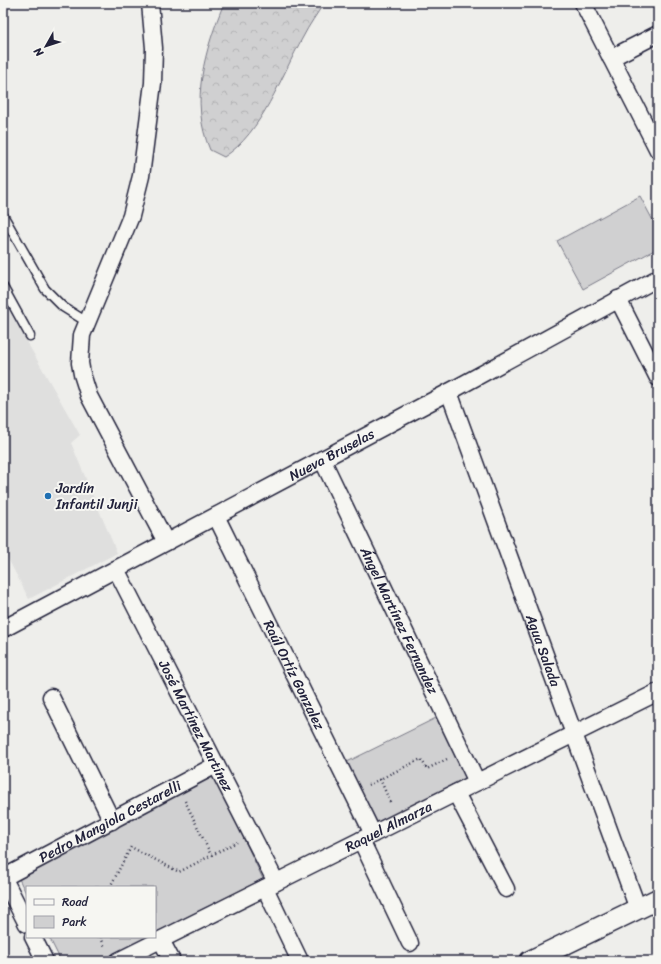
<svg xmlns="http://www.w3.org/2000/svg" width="661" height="964" viewBox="0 0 661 964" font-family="Sriracha,sans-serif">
<defs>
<pattern id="forest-crowns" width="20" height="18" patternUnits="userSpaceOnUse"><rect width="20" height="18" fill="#d0d0d1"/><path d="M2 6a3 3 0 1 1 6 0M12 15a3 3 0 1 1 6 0" fill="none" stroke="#b2b2b4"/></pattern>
</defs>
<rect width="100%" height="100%" fill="#eeeeeb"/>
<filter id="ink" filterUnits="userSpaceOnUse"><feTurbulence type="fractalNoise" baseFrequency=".025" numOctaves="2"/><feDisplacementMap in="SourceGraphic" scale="8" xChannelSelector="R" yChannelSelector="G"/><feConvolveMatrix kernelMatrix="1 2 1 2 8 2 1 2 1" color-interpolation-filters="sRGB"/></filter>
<g filter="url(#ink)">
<path fill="#dfdfde" d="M3 300 80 435 71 443 117 553 29 599 3 549Z"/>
<path fill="url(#forest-crowns)" stroke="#797986" d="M224 3H324C317 14 309 25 303 37 281 76 262 133 224 157L210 150C189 101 205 50 224 3Z"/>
<g fill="#d0d0d1" stroke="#797986">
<path d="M640 196 658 230V248L583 289 557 241Z"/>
<path d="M438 717 468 780 376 827 345 763Z"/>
<path d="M214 776 263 879 155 933V887H27V895L18 877Z"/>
<path d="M49 937H148L100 961H61Z"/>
</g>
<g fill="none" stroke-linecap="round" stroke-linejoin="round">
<defs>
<g id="service">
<path d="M3 215 45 289 63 307 87 322"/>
<path d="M3 287 30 336"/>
</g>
<g id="minor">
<path d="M150 3 154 48 153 83 141 176 131 216 82 335 80 363 82 374 89 396 166 542"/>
<path d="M583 3 658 150"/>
<path d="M611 58 658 34"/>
<path d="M618 299 658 378"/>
<path id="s1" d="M449 392 638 909"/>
<path id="s2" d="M322 459 477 782"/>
<path id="s3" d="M216 516 373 834"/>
<path id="s4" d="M116 569 276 882"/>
<path id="s5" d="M3 629 449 392 658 278"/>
<path d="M51 697 112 821"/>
<path d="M456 793 506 889"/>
<path d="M361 840 410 943"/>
<path d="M3 877 27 924"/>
<path id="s6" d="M3 878 216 765"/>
<path d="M265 888 300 961"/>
<path d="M33 937 45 961"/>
<path d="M161 940 172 961"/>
<path id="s7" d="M118 961 658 692"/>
</g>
<path id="tertiary" d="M530 961 658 899"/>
</defs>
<use href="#service" stroke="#22223b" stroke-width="11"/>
<use href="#minor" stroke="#22223b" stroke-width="19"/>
<use href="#tertiary" stroke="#22223b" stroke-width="23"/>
<g stroke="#22223b" stroke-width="2.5" stroke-dasharray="1 3" stroke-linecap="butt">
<path d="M380 779 391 804"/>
<path d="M368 785 421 759 427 769 447 759"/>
<path d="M185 801 211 855"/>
<path d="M110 887 131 847 179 872 237 842"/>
<path d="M101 937 105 948"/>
</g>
<use href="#service" stroke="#f6f6f2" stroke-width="8"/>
<use href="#minor" stroke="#f6f6f2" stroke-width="16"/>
<use href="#tertiary" stroke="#f6f6f2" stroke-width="20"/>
</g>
</g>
<circle fill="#1f6fb2" stroke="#f6f6f2" stroke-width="1.5" cx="48" cy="496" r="4"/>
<g text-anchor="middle" stroke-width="4" stroke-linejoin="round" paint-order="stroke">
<g font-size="14" fill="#22223b" stroke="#f6f6f2">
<text dy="5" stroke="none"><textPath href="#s5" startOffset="372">Nueva Bruselas</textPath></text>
<text dy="5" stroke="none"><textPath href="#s2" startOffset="179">Ángel Martínez Fernandez</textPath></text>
<text dy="5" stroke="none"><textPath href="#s1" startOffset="275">Agua Salada</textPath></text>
<text dy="5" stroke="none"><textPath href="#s3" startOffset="177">Raúl Ortíz Gonzalez</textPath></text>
<text dy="5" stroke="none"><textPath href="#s4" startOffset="176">José Martínez Martínez</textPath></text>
<text dy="5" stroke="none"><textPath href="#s6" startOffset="121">Pedro Mangiola Cestarelli</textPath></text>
<text dy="5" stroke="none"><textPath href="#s7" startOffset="302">Raquel Almarza</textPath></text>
</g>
<g font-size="14" fill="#22223b" stroke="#f6f6f2" text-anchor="start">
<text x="56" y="493">Jardín<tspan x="56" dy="16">Infantil Junji</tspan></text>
</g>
</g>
<rect width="661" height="964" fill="none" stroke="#f6f6f2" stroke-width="16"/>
<rect x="8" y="8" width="645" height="948" fill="none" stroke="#22223b" stroke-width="1.5" filter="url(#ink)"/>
<rect x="26" y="886" width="130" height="52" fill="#f6f6f2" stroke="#a1a1a9"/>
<rect x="34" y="899" width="20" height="6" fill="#f6f6f2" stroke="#a1a1a9"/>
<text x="62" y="906" font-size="12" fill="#22223b">Road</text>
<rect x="34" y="916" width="20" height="12" fill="#d0d0d1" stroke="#a1a1a9"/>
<text x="62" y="926" font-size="12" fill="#22223b">Park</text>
<g transform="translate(46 46) rotate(231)" stroke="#f6f6f2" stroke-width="3" paint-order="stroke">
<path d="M0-3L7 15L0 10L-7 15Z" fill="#22223b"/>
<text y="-6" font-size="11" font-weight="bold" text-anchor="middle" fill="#22223b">N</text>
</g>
</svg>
